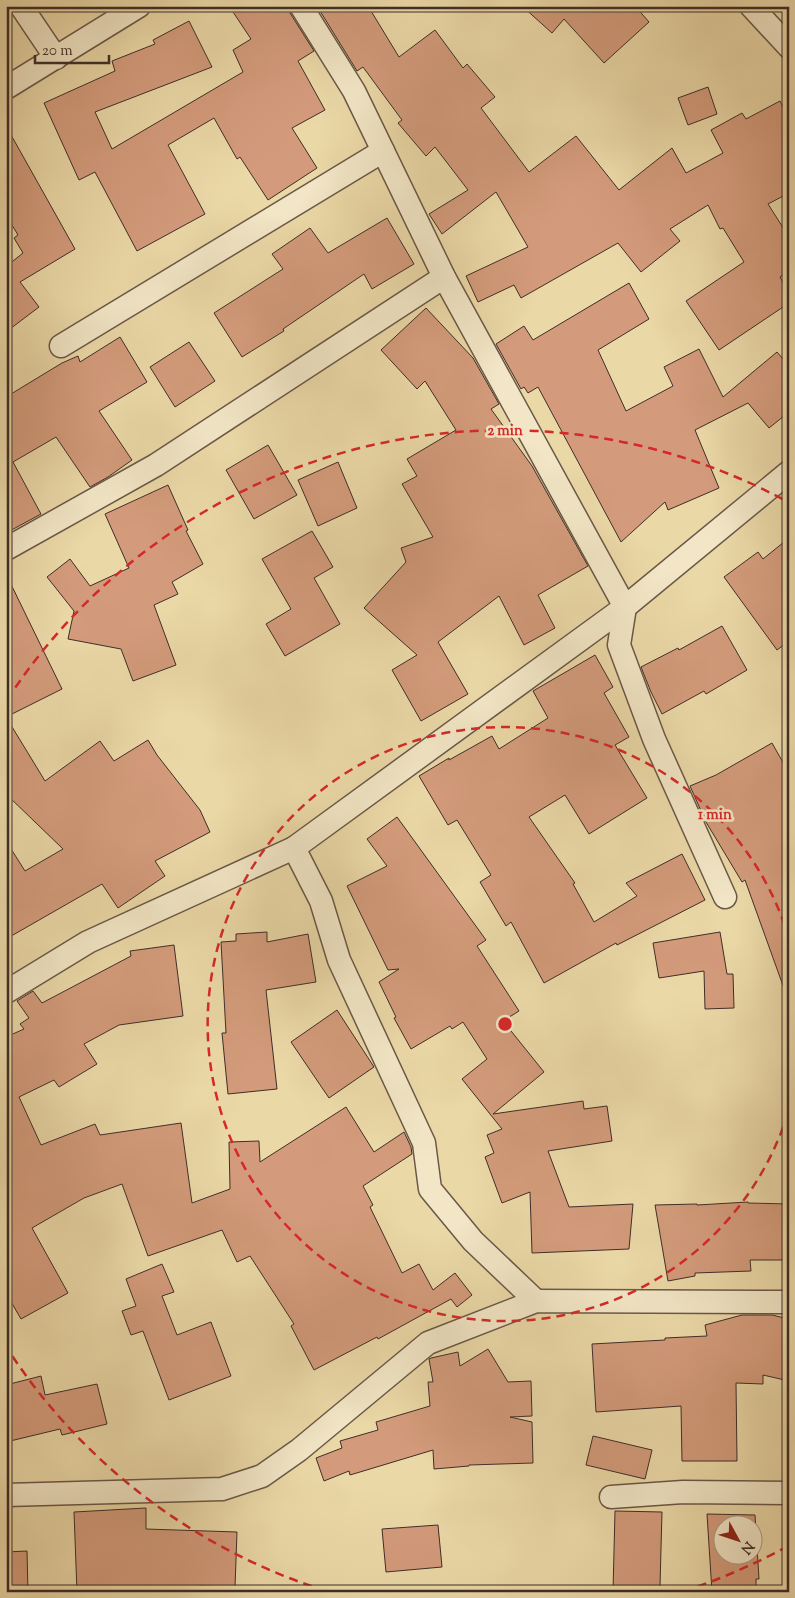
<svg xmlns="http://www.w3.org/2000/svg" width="795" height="1598" viewBox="0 0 795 1598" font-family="'Sorts Mill Goudy',serif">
<rect width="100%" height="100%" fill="#ebd8a7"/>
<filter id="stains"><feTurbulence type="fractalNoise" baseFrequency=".004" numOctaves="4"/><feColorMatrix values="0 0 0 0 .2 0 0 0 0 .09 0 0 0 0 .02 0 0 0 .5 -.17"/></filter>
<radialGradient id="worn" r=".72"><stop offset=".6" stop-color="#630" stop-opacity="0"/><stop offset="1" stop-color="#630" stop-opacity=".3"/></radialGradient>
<g fill="#d39b7b" stroke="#3f2e28" fill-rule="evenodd">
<path d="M229 6H288L290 13 314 51 298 61 325 110 292 128 317 168 268 200 240 157 237 159 214 118 168 145 205 214 137 251 95 172 79 180 44 103 115 71 112 61 155 44 153 40 189 21 212 67 95 112 112 149 243 72 233 50 251 39Z"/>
<path d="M317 6H368L399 57 435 30 463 68 467 64 495 97 481 108 529 172 576 136 619 190 672 148 686 173 723 153 711 130 742 113 746 119 780 101 789 118V193L768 204 789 237V271L780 277 789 293V303L719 350 686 301 744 262 723 228 720 229 708 205 670 229 680 241 641 272 618 243 521 298 514 285 478 302 466 276 528 247 496 192 442 234 429 214 468 190 435 147 426 156 398 123 402 120 363 67 357 71Z"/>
<path d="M522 6H635L649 22 604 63 564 19 552 33Z"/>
<path d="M708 87 717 114 688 125 678 98Z"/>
<path d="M6 126 75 249 20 282 39 307 6 332V263L8 265 23 253 14 238 18 235 6 215Z"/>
<path d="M387 218 414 264 372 289 364 274 283 329 284 331 242 357 214 313 283 269 272 254 310 228 328 253Z"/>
<path d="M629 283 649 319 598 350 626 411 673 386 664 367 699 349 723 397 777 352 789 366V412L769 428 748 403 695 430 719 488 668 510 665 502 621 542 538 387 528 393 524 387 521 389 496 344 524 326 533 340Z"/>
<path d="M426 308 473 358 499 404 491 409 532 466 588 566 538 595 555 628 524 645 499 596 438 642 468 694 421 721 392 670 417 655 364 608 406 562 401 548 433 537 402 484 417 476 407 459 456 430 425 381 417 389 381 350Z"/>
<path d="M120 337 147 382 99 411 132 460 108 477 90 487 56 437 13 462 41 514 6 533V397L62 363 78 356 80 362Z"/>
<path d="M189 342 215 381 175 407 150 367Z"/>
<path d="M268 445 297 495 254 519 226 470Z"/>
<path d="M338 462 357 508 318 526 298 480Z"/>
<path d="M168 485 188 530 186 531 203 564 172 582 178 594 154 605 176 665 133 681 121 649 68 639 74 611 47 577 70 559 90 586 129 568 105 514Z"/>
<path d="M312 531 333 567 314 578 340 624 285 656 266 624 291 609 262 559Z"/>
<path d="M789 538V641L777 650 724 577 758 552 763 559Z"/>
<path d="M6 574 62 689 6 717 45 781 100 741 114 761 148 740 157 755 200 810 210 832 155 861 165 876 118 908 102 884 6 939V841L25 871 63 849 6 794Z"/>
<path d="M722 626 747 670 706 694 704 691 662 714 651 692 641 667 678 648 679 650Z"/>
<path d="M595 655 613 687 604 693 629 737 615 745 647 798 589 834 565 795 529 817 575 883 573 884 594 922 637 896 626 883 682 854 705 900 617 945 616 943 544 983 511 922 506 926 480 882 491 875 457 820 448 825 419 776 449 758V760L492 736 499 749 548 718 533 691Z"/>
<path d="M772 743 789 773V994H786L745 880 742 882 706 822 690 786 716 775Z"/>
<path d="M397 817 486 940 477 946 519 1011 503 1021 544 1072 493 1114 583 1101 584 1109 607 1106 612 1141 548 1151 569 1207 633 1204 629 1249 532 1253 530 1192 502 1203 485 1157 494 1153 487 1135 502 1129 462 1079 487 1059 463 1022 452 1029 450 1026 411 1049 394 1018 396 1017 379 982 399 969 388 970 347 886 387 866 367 839Z"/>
<path d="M267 932V942L308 934 316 982 266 990 277 1089 228 1094 222 1033H226L221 942 236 941V934Z"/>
<path d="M720 932 727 974H733L734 1008 705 1009 704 971 659 978 653 943Z"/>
<path d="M174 945 183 1016 119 1025 84 1044 97 1064 59 1087 54 1080 19 1097 41 1145 95 1124 100 1135 181 1123 192 1203 230 1189 229 1142 259 1141 260 1162 346 1107 374 1152 404 1132 411 1147 412 1154 363 1186 373 1205 370 1207 402 1273 419 1264 433 1290 455 1273 472 1295 457 1307 451 1299 378 1339 377 1337 314 1370 291 1326 294 1324 250 1256 237 1262 222 1230 148 1256 122 1184 84 1198 32 1228 68 1293 21 1319 6 1293V1037L24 1029 20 1024 29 1018 17 1001 33 991 42 1003 131 956 130 951Z"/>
<path d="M337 1010 374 1067 329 1098 291 1042Z"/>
<path d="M748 1202V1203L789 1204V1260H750L751 1271 695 1273V1276L668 1281 655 1205 697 1204V1205Z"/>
<path d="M162 1264 174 1292 162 1296 177 1335 211 1322 231 1376 169 1400 143 1331 131 1335 122 1311 136 1306 126 1279Z"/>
<path d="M742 1315H772L789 1319V1381L763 1375V1384L736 1383 737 1461H682L681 1406 596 1412 592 1344 665 1340V1338L707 1336 705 1325Z"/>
<path d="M488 1349 508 1382 531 1381 532 1416 510 1417 532 1422 533 1463 469 1465V1466L434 1469 433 1450 350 1475 349 1471 324 1481 316 1458 342 1448 340 1441 378 1430 376 1422 430 1406 428 1382H433L429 1359 431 1358 458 1352 460 1366Z"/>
<path d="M41 1376 45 1395 97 1384 107 1424 62 1435 60 1429 6 1442V1385Z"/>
<path d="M593 1436 652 1450 645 1479 586 1465Z"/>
<path d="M146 1508V1529L237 1532 235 1587 198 1586V1592H77L74 1512Z"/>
<path d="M615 1511 662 1512 660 1586H659L658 1592H613Z"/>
<path d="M707 1514 755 1515 759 1579H756V1592H712ZM722 1526H752V1556H722Z"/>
<path d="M438 1525 442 1567 386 1572 382 1529Z"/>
<path d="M27 1551 28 1592H6V1552Z"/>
</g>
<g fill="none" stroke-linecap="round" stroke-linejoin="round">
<defs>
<g id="street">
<path d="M21 6 56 58"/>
<path d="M301 6 354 91 444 277 625 607 619 645 654 739 725 897"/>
<path d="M751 6 789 47"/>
<path d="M6 88 139 6"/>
<path d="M61 346 383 151"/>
<path d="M6 549 156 465 444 277"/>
<path d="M294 848 321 901 339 960 424 1143 430 1189 473 1241 536 1301"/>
<path d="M6 992 88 942 294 848 625 607 789 472"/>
<path d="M6 1495 222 1489 262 1476 299 1450 428 1343 536 1301 789 1302"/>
<path d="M611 1497 683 1492 789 1493"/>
</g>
</defs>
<use href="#street" stroke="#6a5848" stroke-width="25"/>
<use href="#street" stroke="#f2e6c6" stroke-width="22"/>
</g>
<g fill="none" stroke="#d62828" stroke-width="2.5" stroke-dasharray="9 6">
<path d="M788 1113A297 297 0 1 1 788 935"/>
<path d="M788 1546A594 594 0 0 1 684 1591M326 1591A594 594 0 0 1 7 1348M7 700A594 594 0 0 1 788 502"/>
</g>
<circle cx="505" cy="1024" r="8" fill="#d62828" stroke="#f2e6c6" stroke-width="2.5"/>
<g font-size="15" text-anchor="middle" font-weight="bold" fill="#d62828" stroke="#f2e6c6" stroke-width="5" stroke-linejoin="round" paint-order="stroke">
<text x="505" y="435">2 min</text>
<text x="715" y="819">1 min</text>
</g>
<rect width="795" height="1598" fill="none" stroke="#ebd8a7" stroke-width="25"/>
<rect x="8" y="8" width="780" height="1583" fill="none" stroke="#3f2e28" stroke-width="2.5"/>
<rect x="12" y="12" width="770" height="1573" fill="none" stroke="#3f2e28"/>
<g transform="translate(738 1540) rotate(130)"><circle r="24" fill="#f2e6c6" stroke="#aa9c87"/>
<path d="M0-4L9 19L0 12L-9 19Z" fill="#8f2418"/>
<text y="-8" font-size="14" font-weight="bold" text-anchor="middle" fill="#3f2e28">N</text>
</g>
<path d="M35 55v8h74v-8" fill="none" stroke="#3f2e28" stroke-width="2.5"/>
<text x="42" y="55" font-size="15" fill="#3f2e28" stroke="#f2e6c6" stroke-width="4" paint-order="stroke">20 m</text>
<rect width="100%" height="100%" filter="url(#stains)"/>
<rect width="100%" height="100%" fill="url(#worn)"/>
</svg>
